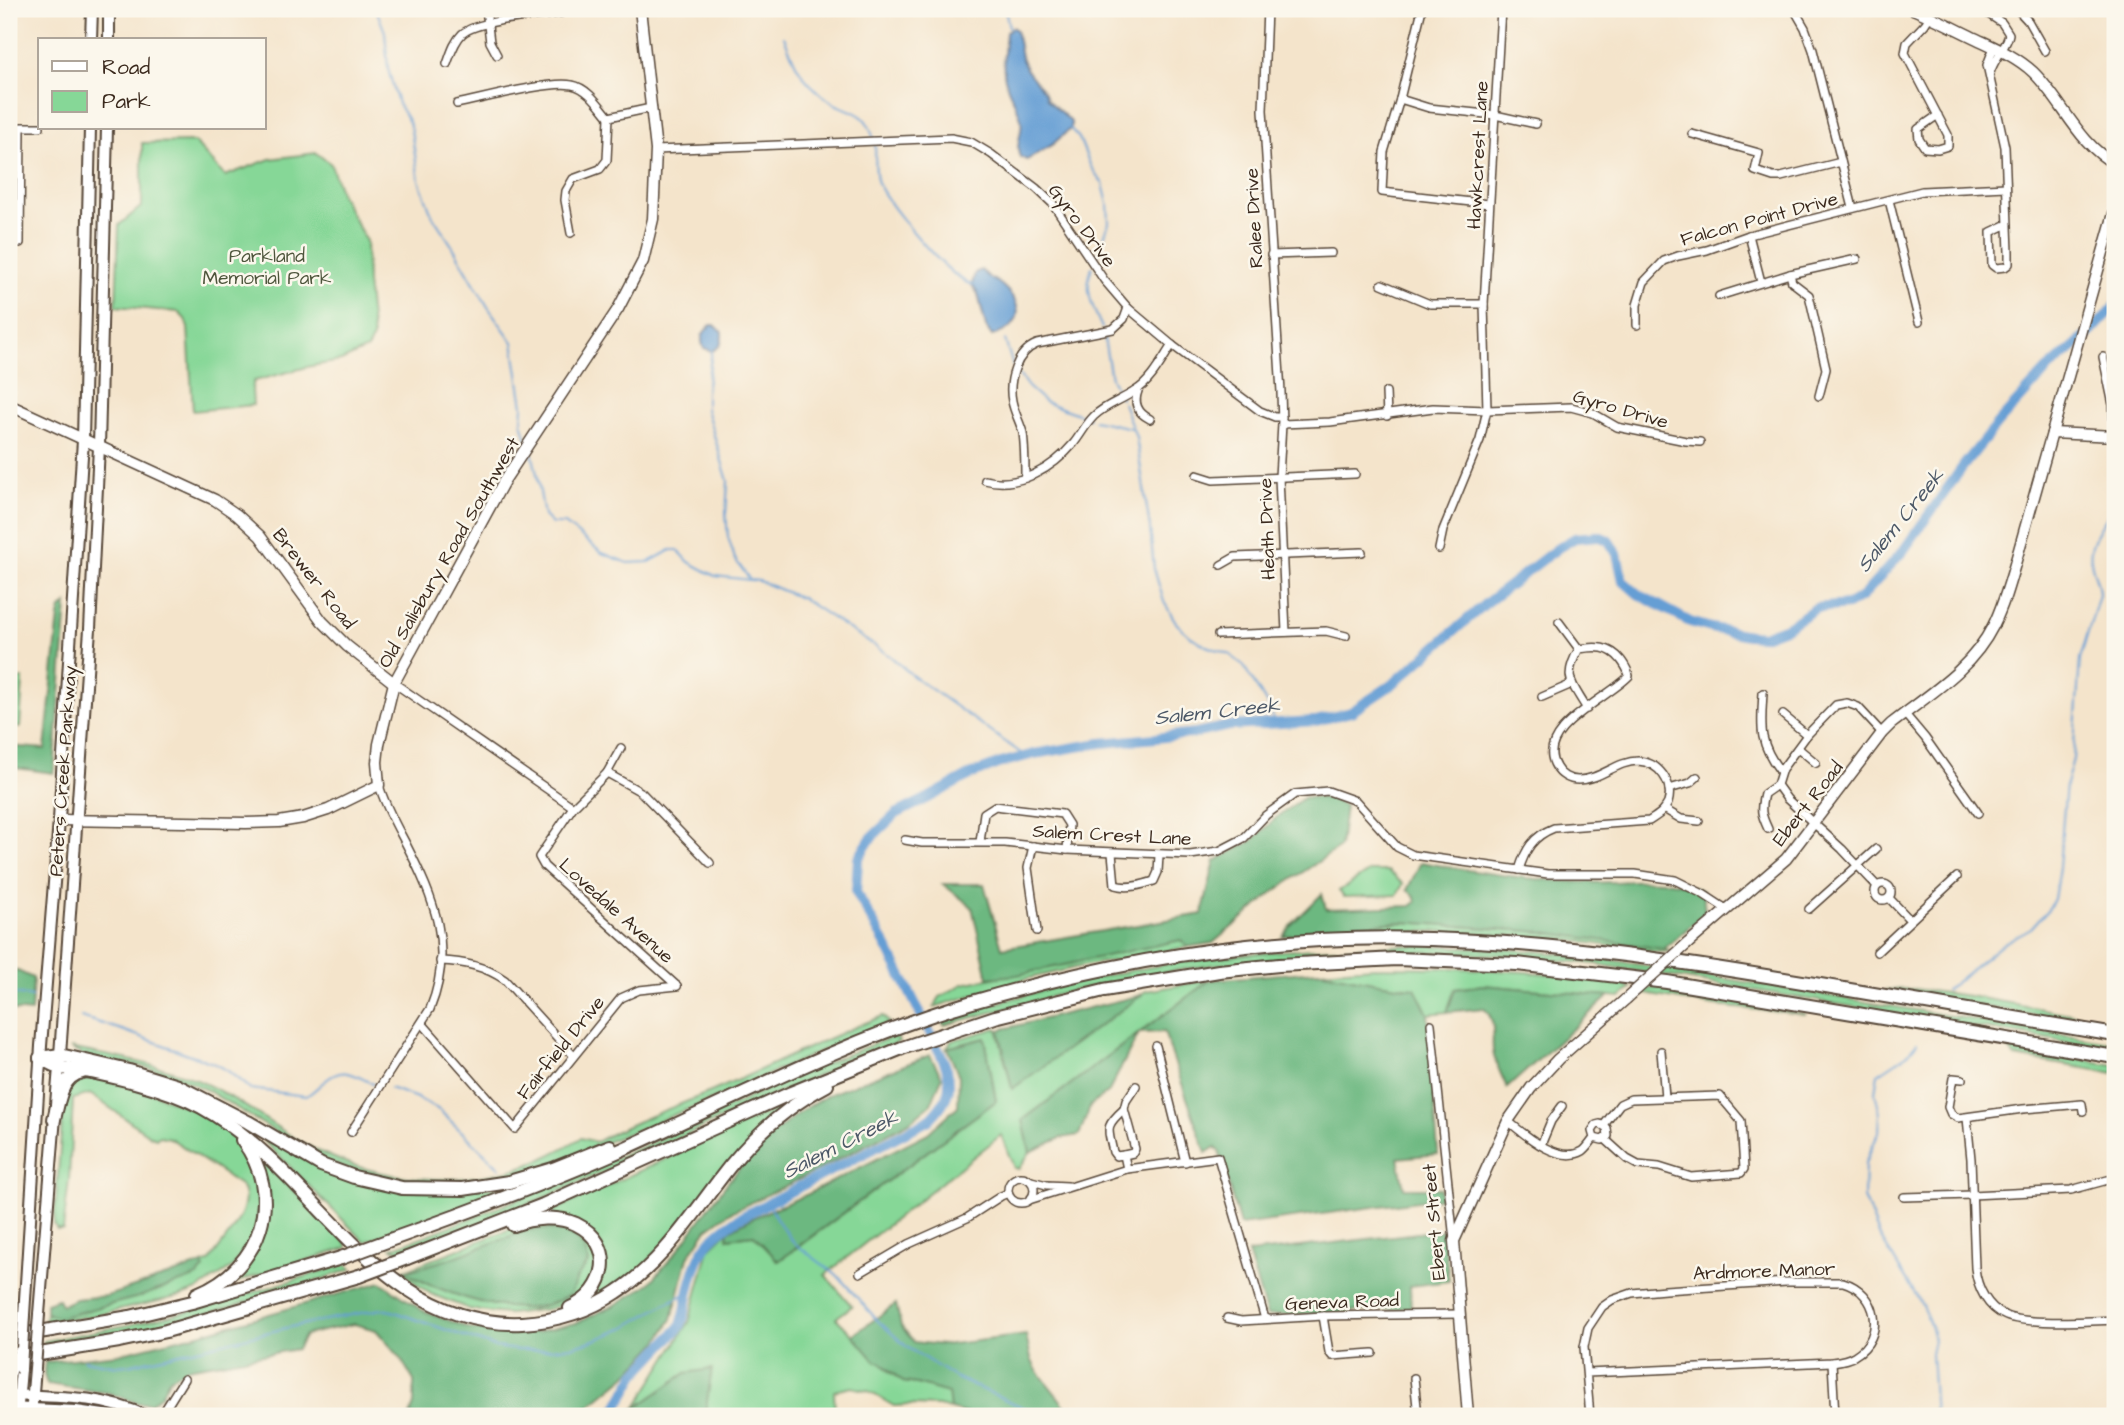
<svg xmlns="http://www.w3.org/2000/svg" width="2124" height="1425" viewBox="0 0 2124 1425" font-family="'Architects Daughter',sans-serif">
<rect width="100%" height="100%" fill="#fbf7ec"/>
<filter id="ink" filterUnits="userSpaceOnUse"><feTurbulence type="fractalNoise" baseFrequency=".0143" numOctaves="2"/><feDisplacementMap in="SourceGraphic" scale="14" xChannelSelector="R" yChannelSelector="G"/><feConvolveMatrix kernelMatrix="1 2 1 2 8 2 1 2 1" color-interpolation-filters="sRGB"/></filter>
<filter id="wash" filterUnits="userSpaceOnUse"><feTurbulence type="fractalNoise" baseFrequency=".00686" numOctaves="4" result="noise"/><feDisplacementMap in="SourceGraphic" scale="28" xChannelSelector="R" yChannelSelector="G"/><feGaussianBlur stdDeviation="1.57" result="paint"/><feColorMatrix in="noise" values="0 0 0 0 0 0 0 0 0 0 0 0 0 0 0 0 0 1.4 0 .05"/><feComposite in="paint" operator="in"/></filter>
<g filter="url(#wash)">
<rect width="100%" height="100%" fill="#f4e4cb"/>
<g fill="#86d797" stroke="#60805a" stroke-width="2" fill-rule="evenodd">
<path d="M194 142 225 176 270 159 316 153 331 164 341 195 366 241 367 283 373 338 367 349 341 361 311 366 254 381 252 389 253 405 193 411 188 328 185 319 178 312 116 306 119 225 142 206V143Z"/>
<path d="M9 678 23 679 20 727 9 726Z"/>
<path d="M1370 871H1388L1403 884 1397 895 1344 897 1339 891Z"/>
<path d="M1402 922 1543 932 1660 948 1672 951 1658 952 1561 939 1446 931 1327 933 1359 925Z"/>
<path d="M1181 940 1188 947 1083 966 1025 979 934 1007 940 997 963 984Z"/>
<path d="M1423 945 1533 951 1592 957 2115 1043V1050L1596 964 1501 955 1430 952 1324 955 1212 965 1135 977 1076 990 944 1025 941 1020C1029 992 1119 969 1211 958 1281 949 1352 947 1423 945Z"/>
<path d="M1374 967C1437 967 1499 969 1562 975 1585 978 1610 978 1631 988L1621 997 1483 985 1455 989 1447 1012 1428 1014 1415 988C1382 985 1351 978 1319 971Z"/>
<path d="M1210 980 1023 1120 1030 1152 1019 1169 1014 1168 1001 1135 825 1275 852 1306 836 1318 891 1373 903 1382 917 1384 949 1393 950 1409 939 1406 909 1405 894 1406 868 1391 852 1387 834 1391 835 1416H694L706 1408 686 1373 635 1409 689 1322 709 1249 728 1231V1238L754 1235 779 1261 996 1101 985 1038 947 1048 951 1041 997 1028 1012 1088 1146 991Z"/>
<path d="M1656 988 1806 1014 1715 1006 1639 993 1644 989Z"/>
<path d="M1914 989 1969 996 2115 1022V1028L1886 990Z"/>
<path d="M883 1016 889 1023 843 1041 713 1099 567 1158 531 1171 480 1183H413L357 1172 332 1163 311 1153 207 1090C185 1080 163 1071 139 1066 118 1061 89 1062 70 1048 117 1058 165 1064 208 1085 250 1105 285 1137 327 1155 381 1179 446 1186 504 1172 531 1166 557 1152 581 1138L596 1142C635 1120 678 1106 720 1088 774 1064 828 1037 883 1016Z"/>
<path d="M896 1036 899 1042C793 1083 692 1134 588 1179 527 1206 464 1229 401 1252L392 1248C489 1213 583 1173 677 1131 750 1098 821 1062 896 1036Z"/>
<path d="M2007 1047 2115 1065V1073L2015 1057Z"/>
<path d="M87 1076 145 1090 205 1114 231 1132 245 1150 261 1198 254 1234 233 1267 197 1290 181 1296 97 1315 45 1323 46 1313 56 1317H62L86 1311 204 1268 203 1264 209 1262C221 1244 258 1205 240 1185L170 1138 160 1136 156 1138 151 1136 90 1094 73 1099 69 1180 63 1230H57L54 1224 64 1098 68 1082Z"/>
<path d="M784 1105 785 1108 642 1268 595 1299 592 1296 601 1245 551 1213 552 1211Z"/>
<path d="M265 1138 349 1180 498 1188 500 1191 478 1201 365 1242 263 1140Z"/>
<path d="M263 1163 300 1196 347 1243V1248L227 1285 226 1281 259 1240 260 1165Z"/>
<path d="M535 1222 574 1226 595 1246 599 1267 586 1294 566 1304 548 1309 509 1314 486 1312 469 1309 431 1294 400 1272 518 1226ZM449 1259 577 1277 574 1287 494 1304 429 1285 405 1272Z"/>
<path d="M347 1264 352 1269C251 1303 149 1333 43 1347L44 1341 133 1324 201 1308Z"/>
</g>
<g fill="#6cb880" stroke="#54714f" stroke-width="2">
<path d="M67 604 54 773 9 767V746L45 749 59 616 61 609Z"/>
<path d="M1305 797 1329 798 1345 806 1340 847 1275 891 1213 943 1188 947 1181 940 1017 975 988 978 972 907 943 884H984L1002 948 1202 914 1215 861 1252 841 1279 815Z"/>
<path d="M1421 862C1474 872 1528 880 1582 882 1623 885 1664 872 1703 891L1705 913 1664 949 1543 932 1402 922 1359 925 1327 933 1283 936 1291 925 1322 894 1326 909 1411 906 1416 902 1414 895 1407 890Z"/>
<path d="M9 967 33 978 31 1012 9 1010Z"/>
<path d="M1319 971C1351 978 1382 985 1415 988L1428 1014 1438 1154 1398 1158 1404 1188H1440L1441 1198 1240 1225 1219 1151 1215 1147 1206 1153 1164 1032 1139 1033 1109 1091 1091 1105 1079 1135 1061 1138 1030 1152 1023 1120 1210 980Z"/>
<path d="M1483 985 1609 996 1507 1088C1503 1078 1497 1067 1494 1056 1489 1040 1500 1025 1484 1008L1447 1012 1455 989Z"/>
<path d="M1142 995 1012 1089 999 1030Z"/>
<path d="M985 1038 996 1101 778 1261 754 1235 727 1238 728 1231 752 1218 808 1194 928 1133 958 1106 959 1076 947 1048Z"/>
<path d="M930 1055 942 1077 931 1104 908 1123 812 1173 729 1213 707 1229 688 1257 672 1319 657 1343 626 1376 577 1416H410L414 1404V1381L400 1357 376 1330 354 1324 305 1335 297 1349 187 1368 169 1379 161 1395 151 1403H138L109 1393 47 1384 44 1375 45 1362 118 1354 199 1334 381 1282 422 1310 471 1329 537 1332 576 1323 615 1305 650 1283 678 1250 727 1183 749 1157 773 1133 803 1110 828 1095Z"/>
<path d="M549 1229C572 1234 582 1237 589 1262L577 1277 570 1295C555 1303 536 1310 518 1308 480 1306 437 1289 404 1272L449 1259 527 1230Z"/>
<path d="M1443 1230 1449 1281 1410 1286 1411 1308 1267 1316 1248 1253Z"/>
<path d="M203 1264 204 1268 198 1276 139 1297 62 1317H56L46 1313V1303L58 1299 60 1303 63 1305 75 1299 107 1296Z"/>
<path d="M896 1304 901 1326 914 1342 943 1345 1026 1335 1031 1359 1036 1369 1073 1416H976L950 1409 948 1393 917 1384 903 1382 880 1362H876L853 1335Z"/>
<path d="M712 1369 706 1408 694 1416H624L686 1373Z"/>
</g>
<g fill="#659ed4" stroke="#506479" stroke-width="2">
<path d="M1012 27 1016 30 1021 57 1026 69 1045 93 1047 99 1071 122V128L1053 144 1027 160 1020 157C1014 145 1024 132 1021 119 1018 106 1009 95 1006 82 1001 66 1005 48 1006 32Z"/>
<path d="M981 270C984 272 986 275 989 277 992 280 996 281 999 283 1024 303 1026 326 992 336L986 327 978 294 972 285 975 273Z"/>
<path d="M711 325H715L722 332C722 341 722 347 712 351L704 348C699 338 703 332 711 325Z"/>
</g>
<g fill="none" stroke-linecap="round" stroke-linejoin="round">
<g stroke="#659ed4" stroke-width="2">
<path d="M376 9 385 32 388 69 398 104 409 122 411 130 419 180 432 215 453 247 488 307 513 342 523 406 522 422 527 440"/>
<path d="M1005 9 1009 27"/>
<path d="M784 37C791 54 798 72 811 85 819 92 827 100 837 105 859 114 867 114 874 140"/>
<path d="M1069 127 1079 138 1091 167 1103 184 1108 204 1109 223 1095 262"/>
<path d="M875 145C876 157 874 172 878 183 889 207 949 279 973 285"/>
<path d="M1092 267C1083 287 1093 309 1102 328"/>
<path d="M1103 333 1111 378 1121 398"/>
<path d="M1005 340 1013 366"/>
<path d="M712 351 706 392V409L728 481 726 514 728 537 735 559 750 580"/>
<path d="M1017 372 1028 387 1045 402 1089 418"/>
<path d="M1123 403 1136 437 1150 528 1154 569 1164 602 1177 624 1190 636 1206 646 1229 654 1243 665 1268 706 1276 724"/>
<path d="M1094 420 1131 428"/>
<path d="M531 449 537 474 544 516 552 524H565L602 553 628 563 649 562 671 550H678L689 562 715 576 759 581 803 599 890 656 913 676 1025 756"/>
<path d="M1946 990 2004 943 2031 928 2049 908 2054 899 2059 867 2066 784 2073 759 2080 659 2099 595C2099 583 2093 573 2091 561 2087 541 2106 521 2115 504"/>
<path d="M9 993 32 997"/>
<path d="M81 1017 122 1030 213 1063 228 1071 250 1089 306 1096C314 1092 318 1086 325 1081 344 1065 355 1075 373 1084"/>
<path d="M1917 1043 1908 1054 1878 1074 1875 1092 1880 1113 1879 1132 1865 1163 1864 1198 1880 1237 1922 1305 1930 1325 1934 1340 1931 1354 1935 1416"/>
<path d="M390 1088 417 1098 439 1110 500 1168"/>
<path d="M768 1202 777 1220 794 1243 838 1276 877 1320 907 1347 954 1377 1043 1416"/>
<path d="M84 1360 117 1366 128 1365 295 1326 381 1309 392 1311 495 1347 517 1350H537L571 1347 598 1339 624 1328 665 1304 688 1293"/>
</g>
<path stroke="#659ed4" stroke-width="10" d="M612 1416 636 1374 680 1327C685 1316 686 1306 688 1295 697 1253 705 1239 741 1217L929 1120C950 1099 955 1085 942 1057L886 945 856 892 858 859 871 838 896 814 930 797 970 775 1001 763 1034 754 1101 743 1156 738 1196 733 1229 726 1316 721 1351 712 1393 684 1485 604 1558 548 1575 538 1598 536 1608 540 1617 554 1623 581 1638 594 1690 622 1711 628 1748 635 1763 636 1787 627 1816 608 1848 605 1863 596 1903 551 1964 465 1998 423 2047 370 2092 331 2115 306"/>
</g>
</g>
<g filter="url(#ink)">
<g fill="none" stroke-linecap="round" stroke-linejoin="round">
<defs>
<g id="street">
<path d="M486 9 490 42 497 55"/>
<path d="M1267 9 1263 110 1281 392 1282 424 1279 477 1286 632"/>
<path d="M1422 9 1400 99 1384 152 1382 192 1489 204"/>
<path d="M1794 9 1805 28 1813 50 1853 208"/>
<path d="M1981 9 2002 23 2009 34C2007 47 1994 58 1990 73"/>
<path d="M2017 9 2028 21 2045 51"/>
<path d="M1930 16 1925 24 1907 43 1905 53 1948 135V146L1938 149 1925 148 1919 139 1918 129 1938 115"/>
<path d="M1994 47 1987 65 2005 147 2009 252V264L2005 267 1996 268 1992 265 1991 232 2008 224"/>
<path d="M447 64C451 53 454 42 462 34 477 20 539 16 560 13L571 9"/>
<path d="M1400 99 1429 108 1495 115 1536 124"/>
<path d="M457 104C482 99 551 80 572 85 588 88 599 105 609 117L651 108"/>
<path d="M1692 134 1759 153 1755 171 1773 177H1781L1841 162"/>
<path d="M656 150 951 138 971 142 991 154 1036 188 1053 204 1104 280 1128 308 1172 345 1260 411 1275 417H1282"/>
<path d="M1889 200 1919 322"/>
<path d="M571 233 565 200 566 191 573 179 600 169 607 160 609 117"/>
<path d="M1749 235 1761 282"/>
<path d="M20 243 21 127H40"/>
<path d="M1271 255 1331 253"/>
<path d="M1790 274 1792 282 1809 295 1826 369 1819 396"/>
<path d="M1382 284 1430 304H1484"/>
<path d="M1719 296 1790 274 1857 259"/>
<path d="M1637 325V305L1644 282 1664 261 1678 256 1707 250 1749 235 1922 191 2006 187"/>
<path d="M2103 357 2113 405 2114 436"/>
<path d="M1138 391C1133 404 1138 413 1150 419"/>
<path d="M1386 392 1387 416"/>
<path d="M1282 424 1330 422 1433 408 1487 410 1571 407 1593 413 1617 427 1686 441 1700 442"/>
<path d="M1197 475 1213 480 1355 474"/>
<path d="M1025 478C1025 463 1025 448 1023 433 1020 422 1014 412 1012 401 1008 381 1016 352 1037 344L1113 329 1124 319 1128 308"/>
<path d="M985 480C1019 489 1053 468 1074 443 1081 434 1086 424 1094 416 1105 405 1122 400 1135 391 1151 382 1162 360 1172 345"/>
<path d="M1439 549 1443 530 1480 440 1487 410 1484 304 1501 9"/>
<path d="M1221 565 1235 557 1362 552"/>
<path d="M1559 622 1579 649"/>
<path d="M1218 635 1326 631 1346 636"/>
<path d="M394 683 573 807"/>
<path d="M1763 693C1761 727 1758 742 1780 771"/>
<path d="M1542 697 1572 684"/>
<path d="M1904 713 1925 738 1978 813"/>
<path d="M1783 715 1807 735"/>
<path d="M621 748 607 773 573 807 539 857 544 866 677 986"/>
<path d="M1798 748 1816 763"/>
<path d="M607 773 641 792 710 863"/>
<path d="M1669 789 1690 783 1697 777"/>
<path d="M1664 809 1681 819 1699 821"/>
<path d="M1768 829C1761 814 1760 810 1764 794L1777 785"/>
<path d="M905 840 922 843H1005L1067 850 1190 855 1219 851 1244 838 1266 815 1295 794 1328 791 1356 801 1397 847 1413 855 1548 874H1635L1675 880 1703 894 1726 909"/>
<path d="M980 842 984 813 995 806 1062 814 1069 825 1067 850"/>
<path d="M1033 846 1028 868 1037 931"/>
<path d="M1112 853 1115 885C1128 889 1142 885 1154 881L1158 872 1159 855"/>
<path d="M1519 870C1525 850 1533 836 1554 828L1649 821C1657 816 1664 812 1668 803 1674 783 1659 762 1638 761 1617 761 1600 780 1578 780 1569 780 1560 775 1556 767 1533 730 1609 698 1629 676 1628 669 1625 666 1621 660 1610 646 1596 646 1579 649 1562 678 1572 683 1587 709"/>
<circle cx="1883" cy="892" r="8"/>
<path d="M1877 886 1842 849 1787 799 1777 785 1782 769 1807 735 1836 705 1847 703 1858 707 1882 733"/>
<path d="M1889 898 1910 920"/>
<path d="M1809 909 1876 849"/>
<path d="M1877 952 1957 877"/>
<path d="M440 961C464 962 485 966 505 980L573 1055"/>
<path d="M422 1023 515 1129 621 998 639 990 677 986"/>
<path d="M1431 1024 1454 1240"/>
<path d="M1156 1046 1185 1162"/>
<path d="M1661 1051 1665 1097"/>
<path d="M1962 1079 1953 1078 1948 1107 1951 1114 1958 1118 2023 1109 2082 1104 2083 1111"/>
<path d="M1967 1118 1971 1159 1975 1268C1977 1287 1987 1308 2006 1316 2028 1325 2089 1321 2115 1320"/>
<path d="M1508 1121C1525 1135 1559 1165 1583 1151 1587 1148 1591 1142 1594 1138L1592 1131 1596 1125 1600 1124 1607 1128 1608 1136 1602 1140 1594 1138"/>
<path d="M1604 1125 1620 1104 1631 1099 1720 1096 1741 1121 1744 1169 1741 1173 1691 1177 1659 1167 1638 1165 1627 1159 1605 1139"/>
<path d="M351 1132 430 1009C455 948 434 899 406 844 396 825 385 806 379 785"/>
<path d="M1541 1145 1551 1121 1562 1106"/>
<path d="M1124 1155 1116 1156 1113 1152C1108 1128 1104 1127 1124 1109"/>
<path d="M1127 1169 1124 1155 1133 1153 1135 1149 1124 1109 1126 1101 1136 1086"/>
<circle cx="1021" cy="1190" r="13"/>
<path d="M1031 1181 1047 1185 1068 1186"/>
<path d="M1904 1197 1972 1195 2071 1190 2115 1178"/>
<path d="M1029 1200 1127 1169 1218 1157 1265 1319"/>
<path d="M860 1273 909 1244 967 1218 1001 1196 1008 1193"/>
<path d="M1323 1316 1329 1352 1332 1356 1373 1353"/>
<path d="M1227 1318 1241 1321 1323 1316 1459 1314"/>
<path d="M1832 1362 1835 1416"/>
<path d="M1587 1373 1832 1362C1840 1361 1848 1360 1854 1356 1887 1337 1878 1292 1843 1282H1787L1665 1290 1632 1293 1612 1300 1602 1307 1588 1328 1584 1347 1590 1416"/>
<path d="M1414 1378 1418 1416"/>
<path d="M161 1416 184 1379"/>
</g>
<g id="secondary">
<path d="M1913 9C1935 18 1956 29 1977 39 1996 48 2017 57 2033 72 2063 101 2077 143 2115 164"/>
<path d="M9 405 215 500 237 515 260 536 322 621 347 646 394 683"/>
<path d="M2052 433 2115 436"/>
<path d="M59 820 246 823 279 822 303 818 328 810 379 785 377 762 379 744 394 683 504 481 618 309 643 261 653 219 656 150 640 9"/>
<path d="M1687 944 1786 859 1882 733 1891 724C1928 695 1971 670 1993 626 2003 606 2009 585 2015 564L2115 210"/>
<path d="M1468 1416 1454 1241 1508 1121 1531 1088 1558 1059 1626 999"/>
</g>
<g id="primary">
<path d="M91 40 92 9"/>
<path d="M109 40V9"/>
<path d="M39 1314 60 1055 90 629 99 447 107 128"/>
<path d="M24 1315 41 1046 59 820 83 440 90 128"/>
<path d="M9 1395C58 1397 100 1395 146 1416"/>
<path d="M9 1408 76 1411 110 1416"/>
<path d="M17 1416 21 1369"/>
<path d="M31 1416 35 1368"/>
</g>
<g id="highway">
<path d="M40 1058C46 1061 53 1065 59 1067 69 1070 80 1070 91 1072 133 1081 178 1091 215 1115 320 1181 383 1329 522 1323 556 1321 589 1311 617 1292 665 1261 695 1210 730 1166 757 1133 789 1105 827 1085"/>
<path d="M40 1058 60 1055 129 1071 178 1086 248 1122 321 1165 354 1177 402 1188 463 1189 509 1182 553 1169 610 1146"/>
<path d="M54 1119C59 1101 61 1076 82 1072"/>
<path d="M513 1225C532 1218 557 1215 576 1224 617 1244 608 1292 570 1308"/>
<path d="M387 1241C466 1213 544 1184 621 1150 736 1098 848 1039 969 1003 1116 960 1276 933 1430 939 1565 943 1698 964 1832 987 1926 1003 2021 1019 2115 1035"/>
<path d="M407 1258 543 1205 791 1093 902 1048 995 1017 1104 990 1219 971 1279 965 1397 959 1517 964 1667 982 2115 1057"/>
<path d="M197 1294C262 1268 285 1196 242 1140"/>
<path d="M9 1337 130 1317 192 1302 341 1258"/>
<path d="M9 1359 119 1341 166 1331 359 1276"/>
</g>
</defs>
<use href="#street" stroke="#574638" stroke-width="10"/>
<use href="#secondary" stroke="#574638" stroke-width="13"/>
<use href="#primary" stroke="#574638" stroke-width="14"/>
<use href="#highway" stroke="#574638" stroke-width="16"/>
<use href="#street" stroke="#fff" stroke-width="7"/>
<use href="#secondary" stroke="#fff" stroke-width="10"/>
<use href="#primary" stroke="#fff" stroke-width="10"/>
<use href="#highway" stroke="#fff" stroke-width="12"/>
<defs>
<path id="secondary-bridge" d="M1626 999 1687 944"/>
<g id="primary-bridge">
<path d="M35 1368 39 1314"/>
<path d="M21 1369 24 1315"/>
<path d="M11 1371 19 1352"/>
</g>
<g id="highway-bridge">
<path d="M341 1258 387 1241"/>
<path d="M359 1276 407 1258"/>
</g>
</defs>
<use href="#secondary-bridge" stroke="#574638" stroke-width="13" stroke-linecap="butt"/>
<use href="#primary-bridge" stroke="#574638" stroke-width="14" stroke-linecap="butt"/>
<use href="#highway-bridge" stroke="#574638" stroke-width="16" stroke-linecap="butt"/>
<use href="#secondary-bridge" stroke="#fff" stroke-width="10"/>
<use href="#primary-bridge" stroke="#fff" stroke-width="10"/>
<use href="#highway-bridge" stroke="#fff" stroke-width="12"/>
</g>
</g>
<g text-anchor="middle" stroke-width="5" stroke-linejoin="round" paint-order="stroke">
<g font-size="19" fill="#3b2a1e" stroke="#fbf7ec">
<text transform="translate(1477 155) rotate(-87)" y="7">Hawkcrest Lane</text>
<text transform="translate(1253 218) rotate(-93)" y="7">Ralee Drive</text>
<text transform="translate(1759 218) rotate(-15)" y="7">Falcon Point Drive</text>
<text transform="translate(1083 225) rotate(53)" y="7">Gyro Drive</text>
<text transform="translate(1621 408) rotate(16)" y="7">Gyro Drive</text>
<text transform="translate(1266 529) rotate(-92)" y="7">Heath Drive</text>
<text transform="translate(448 552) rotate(-60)" y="7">Old Salisbury Road Southwest</text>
<text transform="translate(315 578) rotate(52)" y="7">Brewer Road</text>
<text transform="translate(62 771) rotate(-86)" y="7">Peters Creek Parkway</text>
<text transform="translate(1807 803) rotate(-52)" y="7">Ebert Road</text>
<text transform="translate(1112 834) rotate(3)" y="7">Salem Crest Lane</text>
<text transform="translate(617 910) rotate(42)" y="7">Lovedale Avenue</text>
<text transform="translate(560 1047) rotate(-51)" y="7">Fairfield Drive</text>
<text transform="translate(1433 1222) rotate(-95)" y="7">Ebert Street</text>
<text transform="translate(1764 1270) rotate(-2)" y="7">Ardmore Manor</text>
<text transform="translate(1342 1301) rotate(-2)" y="7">Geneva Road</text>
</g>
<g font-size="19" fill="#4e553c" stroke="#fbf7ec">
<text x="267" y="262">Parkland<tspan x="267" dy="22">Memorial Park</tspan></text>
</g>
<g font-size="21" font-style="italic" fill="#4c5867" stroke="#fbf7ec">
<text transform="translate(1900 520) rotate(-51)" y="7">Salem Creek</text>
<text transform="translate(1217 711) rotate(-6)" y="7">Salem Creek</text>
<text transform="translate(840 1144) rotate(-27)" y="7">Salem Creek</text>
</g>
</g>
<rect width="2124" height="1425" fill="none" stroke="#fbf7ec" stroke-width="35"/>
<rect x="38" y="38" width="228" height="91" fill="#fbf7ec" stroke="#aea59a" stroke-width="2"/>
<rect x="52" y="61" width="35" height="10" fill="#ffffff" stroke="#aea59a" stroke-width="2"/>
<text x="102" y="74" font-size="21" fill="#3b2a1e">Road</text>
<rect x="52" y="91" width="35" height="21" fill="#86d797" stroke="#aea59a" stroke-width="2"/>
<text x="102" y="108" font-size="21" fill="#3b2a1e">Park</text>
</svg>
